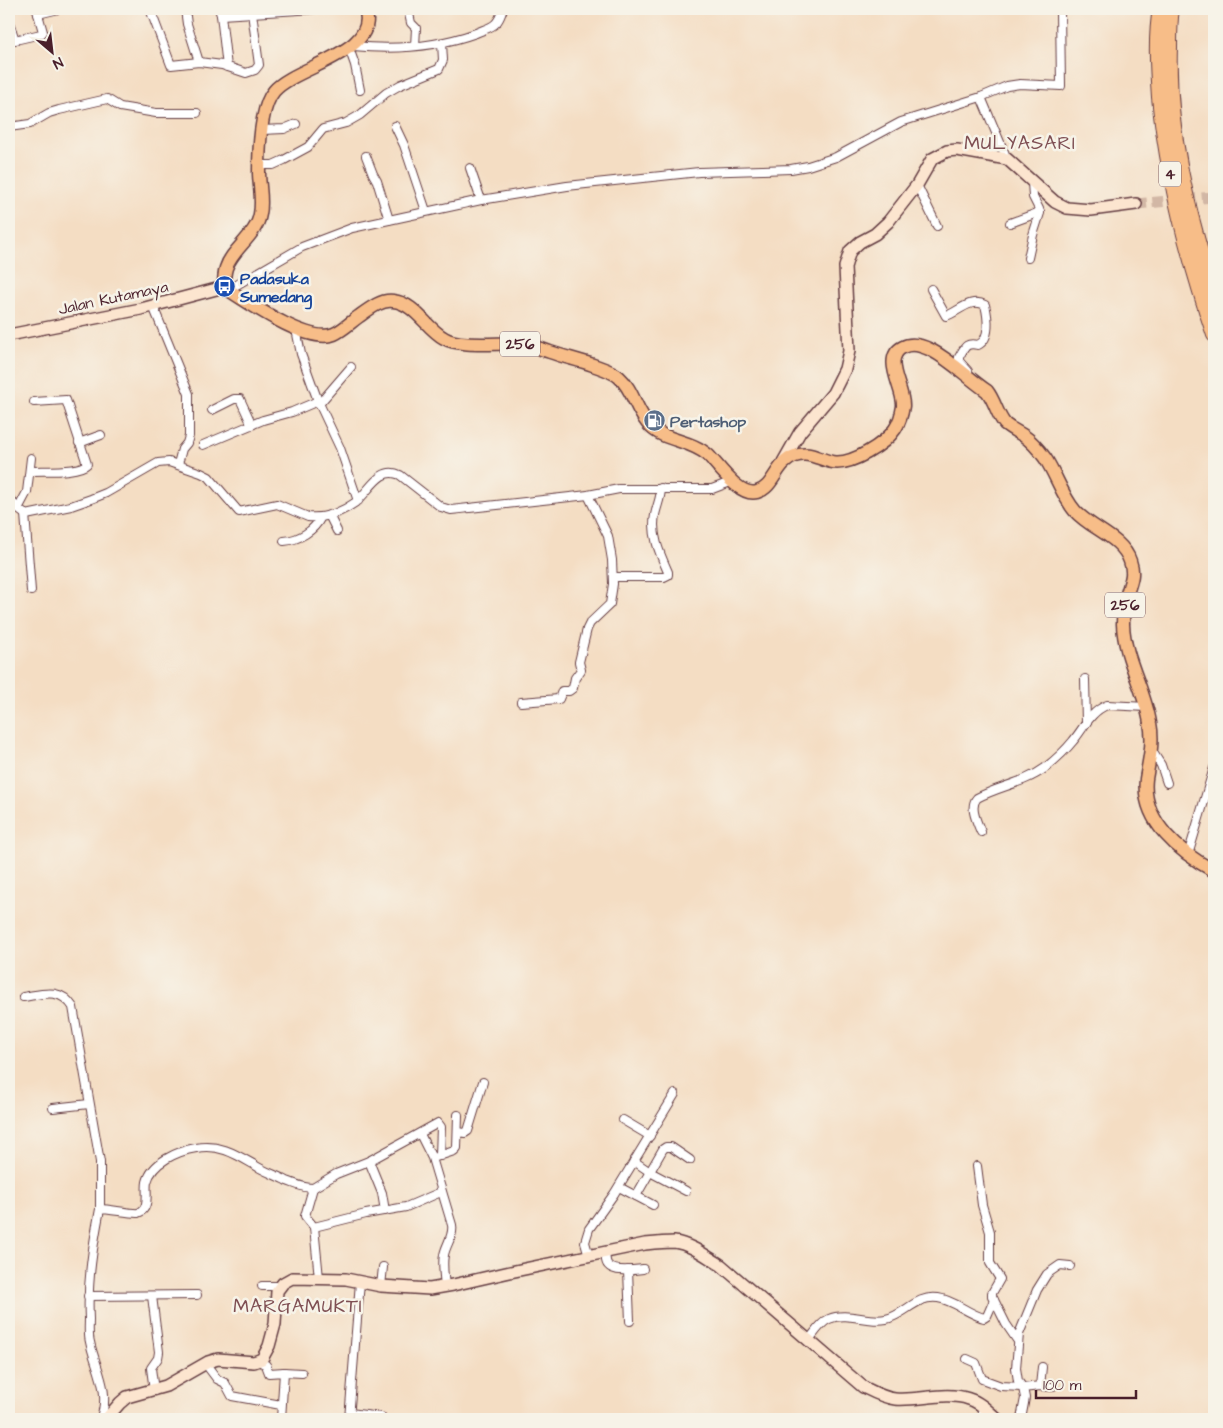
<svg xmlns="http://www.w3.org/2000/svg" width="1223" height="1428" viewBox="0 0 1223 1428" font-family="'Architects Daughter',sans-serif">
<rect width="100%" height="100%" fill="#f7f3e8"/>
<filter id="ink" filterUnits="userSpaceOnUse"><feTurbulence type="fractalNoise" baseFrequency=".02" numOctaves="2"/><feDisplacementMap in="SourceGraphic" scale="10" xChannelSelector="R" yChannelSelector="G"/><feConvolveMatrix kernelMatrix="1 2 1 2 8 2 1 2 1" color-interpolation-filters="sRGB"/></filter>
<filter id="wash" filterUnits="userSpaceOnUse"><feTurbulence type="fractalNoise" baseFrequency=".0096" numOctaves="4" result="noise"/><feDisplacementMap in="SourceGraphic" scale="20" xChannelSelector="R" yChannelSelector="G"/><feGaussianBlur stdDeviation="1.12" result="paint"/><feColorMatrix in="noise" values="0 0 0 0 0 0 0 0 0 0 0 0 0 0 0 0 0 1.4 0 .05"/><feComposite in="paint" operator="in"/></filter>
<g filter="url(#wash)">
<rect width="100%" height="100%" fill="#f4ddc3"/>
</g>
<g filter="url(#ink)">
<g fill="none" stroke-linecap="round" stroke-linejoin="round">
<path stroke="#d2b7a5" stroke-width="11" stroke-dasharray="11 5.5" stroke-linecap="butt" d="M1136 204 1214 197"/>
<defs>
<g id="street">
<path d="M150 9 171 65 199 62 222 65 246 73 255 70 259 65 252 13"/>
<path d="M185 9 187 24 199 62"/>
<path d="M219 9 221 15 315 9"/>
<path d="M408 9 411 23 416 28 415 46"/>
<path d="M37 10 38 14 59 9"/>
<path d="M221 15 227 67"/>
<path d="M9 22 15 40 41 34 43 32 38 14"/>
<path d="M353 46C393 50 437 47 476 33 482 30 492 28 496 23 500 19 501 14 503 9"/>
<path d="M349 48 355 65 360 90"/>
<path d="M981 97 1007 159"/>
<path d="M395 126 404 145 426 211"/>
<path d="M9 127 30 124 49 113 59 110 107 99 120 107 156 113H197"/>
<path d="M262 130 284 129 296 124"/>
<path d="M366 156 373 174 377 181 389 220"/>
<path d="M259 165H273L284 160 308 147 323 129 346 123 360 115 386 93 400 85 439 69 443 60 442 43"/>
<path d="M470 168 481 200"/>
<path d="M917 185 937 226"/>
<path d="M1010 223 1040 212"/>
<path d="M1028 258 1033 235 1040 213 1039 209 1033 197 1032 182"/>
<path d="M931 289 946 316C958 312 971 297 985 305 988 317 991 339 978 345 966 342 965 347 959 357V361L968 371"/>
<path d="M228 290 302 247 352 228 481 200 567 186 699 172 791 169 808 166 836 157 901 122 981 97 1007 86 1020 84 1061 86 1060 9"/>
<path d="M153 306 189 394V436L187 443 182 449 178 464"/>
<path d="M318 401 340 448 358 501"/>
<path d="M320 403 351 367"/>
<path d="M212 410 234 399H240L252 425"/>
<path d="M79 443 101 435"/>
<path d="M203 445 263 420 292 412 318 401 301 354 296 329"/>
<path d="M30 471C43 470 78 473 87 464L66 400 34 402"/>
<path d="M9 498 18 509 26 515 71 506 91 499 106 493 158 463 169 462 201 473 209 477 239 512 277 504 308 517C325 519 342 512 356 502 369 492 380 465 400 475L441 507 451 510 588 495 619 489H712L733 481"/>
<path d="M18 509 27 492 31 458"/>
<path d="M25 514 31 591"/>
<path d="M329 515 337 531"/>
<path d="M284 541C299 540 314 531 321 517"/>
<path d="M613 577H664L668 575V572C660 554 651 535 655 515 657 505 661 498 661 488"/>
<path d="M1085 679 1086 723"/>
<path d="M521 702 559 699 562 691H569L573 688 575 678 581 670 579 662 587 629 590 623 610 604 613 584 612 560 608 536 588 495"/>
<path d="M1152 751 1161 765 1167 783"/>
<path d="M981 832C977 822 969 807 977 798 999 786 1025 783 1045 768 1055 760 1065 751 1073 741 1084 728 1090 712 1107 705L1147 707"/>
<path d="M1188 855 1214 768"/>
<path d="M23 997C43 994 60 987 73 1007L100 1162V1209"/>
<path d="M53 1108 89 1104"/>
<path d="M623 1120 650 1136"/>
<path d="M458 1132 465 1133 468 1131 483 1082"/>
<path d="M420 1134 432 1158 452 1225C454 1236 446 1244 444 1255 442 1265 444 1276 445 1286"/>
<path d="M436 1157 454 1151 457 1148 458 1115"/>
<path d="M369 1161 382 1193 385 1211"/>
<path d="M634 1161 650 1172 686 1191"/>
<path d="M977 1166 982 1205 990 1232V1263L1000 1279 992 1293V1296L1006 1324 1017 1340"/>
<path d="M619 1187 653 1205"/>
<path d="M313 1188 336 1174 369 1161 438 1123 441 1127 440 1156"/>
<path d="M636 1196 663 1149 666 1147H671L690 1160"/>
<path d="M314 1227 366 1214 406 1207 441 1192"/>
<path d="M605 1253C606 1256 605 1262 608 1265 614 1273 634 1270 643 1269"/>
<path d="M589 1256 585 1242 589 1229 614 1194 675 1094"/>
<path d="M628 1270 630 1321"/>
<path d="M262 1286H281"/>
<path d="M381 1286 383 1267"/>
<path d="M88 1296 197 1295"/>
<path d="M152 1296 159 1352 158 1358 151 1368 154 1391"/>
<path d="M808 1341C814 1334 820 1323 829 1319 847 1311 867 1323 886 1319 905 1315 916 1295 938 1298 954 1300 968 1314 984 1318L987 1316 994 1300"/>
<path d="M967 1359 976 1363 982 1379 1001 1386 1022 1387"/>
<path d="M259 1361 266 1365 269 1373 284 1372 281 1419"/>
<path d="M205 1363 217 1379 225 1383 232 1396 281 1405"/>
<path d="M284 1372 302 1373"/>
<path d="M1040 1386 1042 1367"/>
<path d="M1023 1388 1040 1386 1052 1387"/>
<path d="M982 1407 983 1419"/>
<path d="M350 1413 381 1417V1419"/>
<path d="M100 1419C112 1393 95 1367 90 1342 88 1335 89 1326 89 1319 87 1282 93 1245 100 1209 109 1209 133 1214 138 1213 151 1209 145 1191 147 1182 152 1162 178 1151 196 1148 219 1144 234 1153 253 1164 263 1171 276 1175 287 1181 296 1184 303 1188 313 1188L305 1216 314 1227 319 1278"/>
<path d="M349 1419 360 1282"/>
<path d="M1021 1419 1025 1398 1023 1388 1018 1381 1016 1368 1019 1334 1037 1290 1047 1274 1060 1265 1070 1266"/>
</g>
<g id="secondary">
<path d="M9 335 141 309 224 287"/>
<path d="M783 462 800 432 833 393 845 369 849 351 845 267 850 251 860 242 875 234 888 222 917 185 932 159 947 151 957 150 1007 159 1055 202 1067 208 1091 210 1136 204"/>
<path d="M106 1419 120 1403 127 1397 166 1386 208 1362 218 1359 254 1362 262 1359 269 1346 275 1324 277 1291 283 1283 292 1278 346 1279 381 1286 430 1289 453 1285 510 1272 645 1244C655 1243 665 1242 674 1242 691 1244 707 1257 721 1265L863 1387C873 1392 884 1398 895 1399 920 1401 945 1391 969 1399 980 1402 989 1412 997 1419"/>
</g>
<path id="primary" d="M365 9C381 53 295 66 274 91 260 107 259 151 259 172 259 185 263 200 260 214 257 235 232 249 226 268 224 274 224 281 224 287 246 301 308 345 334 334 343 330 351 322 358 317 368 310 381 299 393 301 415 303 426 328 444 338 460 348 502 342 522 344 532 345 541 349 550 352 564 357 579 360 593 365 601 368 612 371 619 377 634 390 636 413 651 427 665 441 691 440 708 455 719 466 739 497 757 492 775 487 775 463 795 456 809 451 818 459 832 462 851 466 885 444 895 429 899 423 902 413 903 406 904 388 881 358 903 347 912 342 923 346 931 350 952 361 968 378 987 391 995 401 997 415 1005 424 1011 429 1018 432 1024 436 1033 442 1039 450 1045 458 1056 474 1062 496 1075 511 1091 529 1122 537 1130 561 1135 575 1130 582 1127 594 1124 603 1123 615 1123 624 1124 658 1145 690 1150 723 1154 743 1149 760 1146 779 1141 822 1181 853 1214 871"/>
<g id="highway">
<path d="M1160 9C1155 37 1157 68 1159 97 1167 178 1188 258 1214 335"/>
<path d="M1172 9C1170 21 1170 34 1170 47 1167 131 1189 216 1214 295"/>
</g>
</defs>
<use href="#street" stroke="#643c42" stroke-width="10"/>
<use href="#secondary" stroke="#643c42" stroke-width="14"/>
<use href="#primary" stroke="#643c42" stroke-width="15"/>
<use href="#highway" stroke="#643c42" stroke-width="16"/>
<use href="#street" stroke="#fff" stroke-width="8"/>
<use href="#secondary" stroke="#fce5cf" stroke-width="11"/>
<use href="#primary" stroke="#f7bd88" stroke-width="12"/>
<use href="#highway" stroke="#f7bd88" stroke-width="14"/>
</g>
</g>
<defs>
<symbol id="bus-disc" viewBox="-11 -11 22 22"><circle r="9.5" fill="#1a4fb4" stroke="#f7f3e8"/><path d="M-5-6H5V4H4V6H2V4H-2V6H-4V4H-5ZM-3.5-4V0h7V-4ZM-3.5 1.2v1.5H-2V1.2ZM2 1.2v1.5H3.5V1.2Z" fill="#fff"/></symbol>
<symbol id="fuel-disc" viewBox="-11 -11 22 22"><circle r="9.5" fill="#5c6f8a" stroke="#f7f3e8"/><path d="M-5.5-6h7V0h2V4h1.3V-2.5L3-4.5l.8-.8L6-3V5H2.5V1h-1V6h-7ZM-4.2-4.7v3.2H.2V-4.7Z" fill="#fff"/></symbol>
</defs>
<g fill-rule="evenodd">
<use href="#bus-disc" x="212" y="274" width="25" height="25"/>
<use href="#fuel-disc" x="642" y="408" width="25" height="25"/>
</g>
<g text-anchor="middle" stroke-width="5" stroke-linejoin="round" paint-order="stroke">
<g fill="#f7f3e8" stroke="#7e5f64" stroke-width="1">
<rect x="1159" y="161.5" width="22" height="25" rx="4"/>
<rect x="500" y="331.5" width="40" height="25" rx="4"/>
<rect x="1105" y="592.5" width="40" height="25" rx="4"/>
</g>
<g font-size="15" font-weight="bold" fill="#4a1f2b">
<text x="1170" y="179">4</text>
<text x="520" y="349">256</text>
<text x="1125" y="610">256</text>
</g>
<g font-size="16" font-weight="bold" fill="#164399" stroke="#f7f3e8" text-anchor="start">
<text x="240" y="284">Padasuka<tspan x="240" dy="18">Sumedang</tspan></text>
</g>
<g font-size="16" fill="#4a1f2b" stroke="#f7f3e8">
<text transform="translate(113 297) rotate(-12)" y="6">Jalan Kutamaya</text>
</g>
<g font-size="16" font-weight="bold" fill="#4e5e75" stroke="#f7f3e8" text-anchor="start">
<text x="670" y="427">Pertashop</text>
</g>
<g font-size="19" letter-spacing="1" fill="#7f4f53" stroke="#f7f3e8">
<text x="1020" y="149">MULYASARI</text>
<text x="298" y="1312">MARGAMUKTI</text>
</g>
</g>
<rect width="1223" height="1428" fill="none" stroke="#f7f3e8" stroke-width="30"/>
<g transform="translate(52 52) rotate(152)" stroke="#f7f3e8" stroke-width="4" paint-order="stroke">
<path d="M0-4L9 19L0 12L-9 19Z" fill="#4a1f2b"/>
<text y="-8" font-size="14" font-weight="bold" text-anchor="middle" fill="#4a1f2b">N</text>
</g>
<path d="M1036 1390v8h100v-8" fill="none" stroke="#4a1f2b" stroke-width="2.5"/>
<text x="1043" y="1390" font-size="15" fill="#4a1f2b" stroke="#f7f3e8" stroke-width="4" paint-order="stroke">100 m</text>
</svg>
